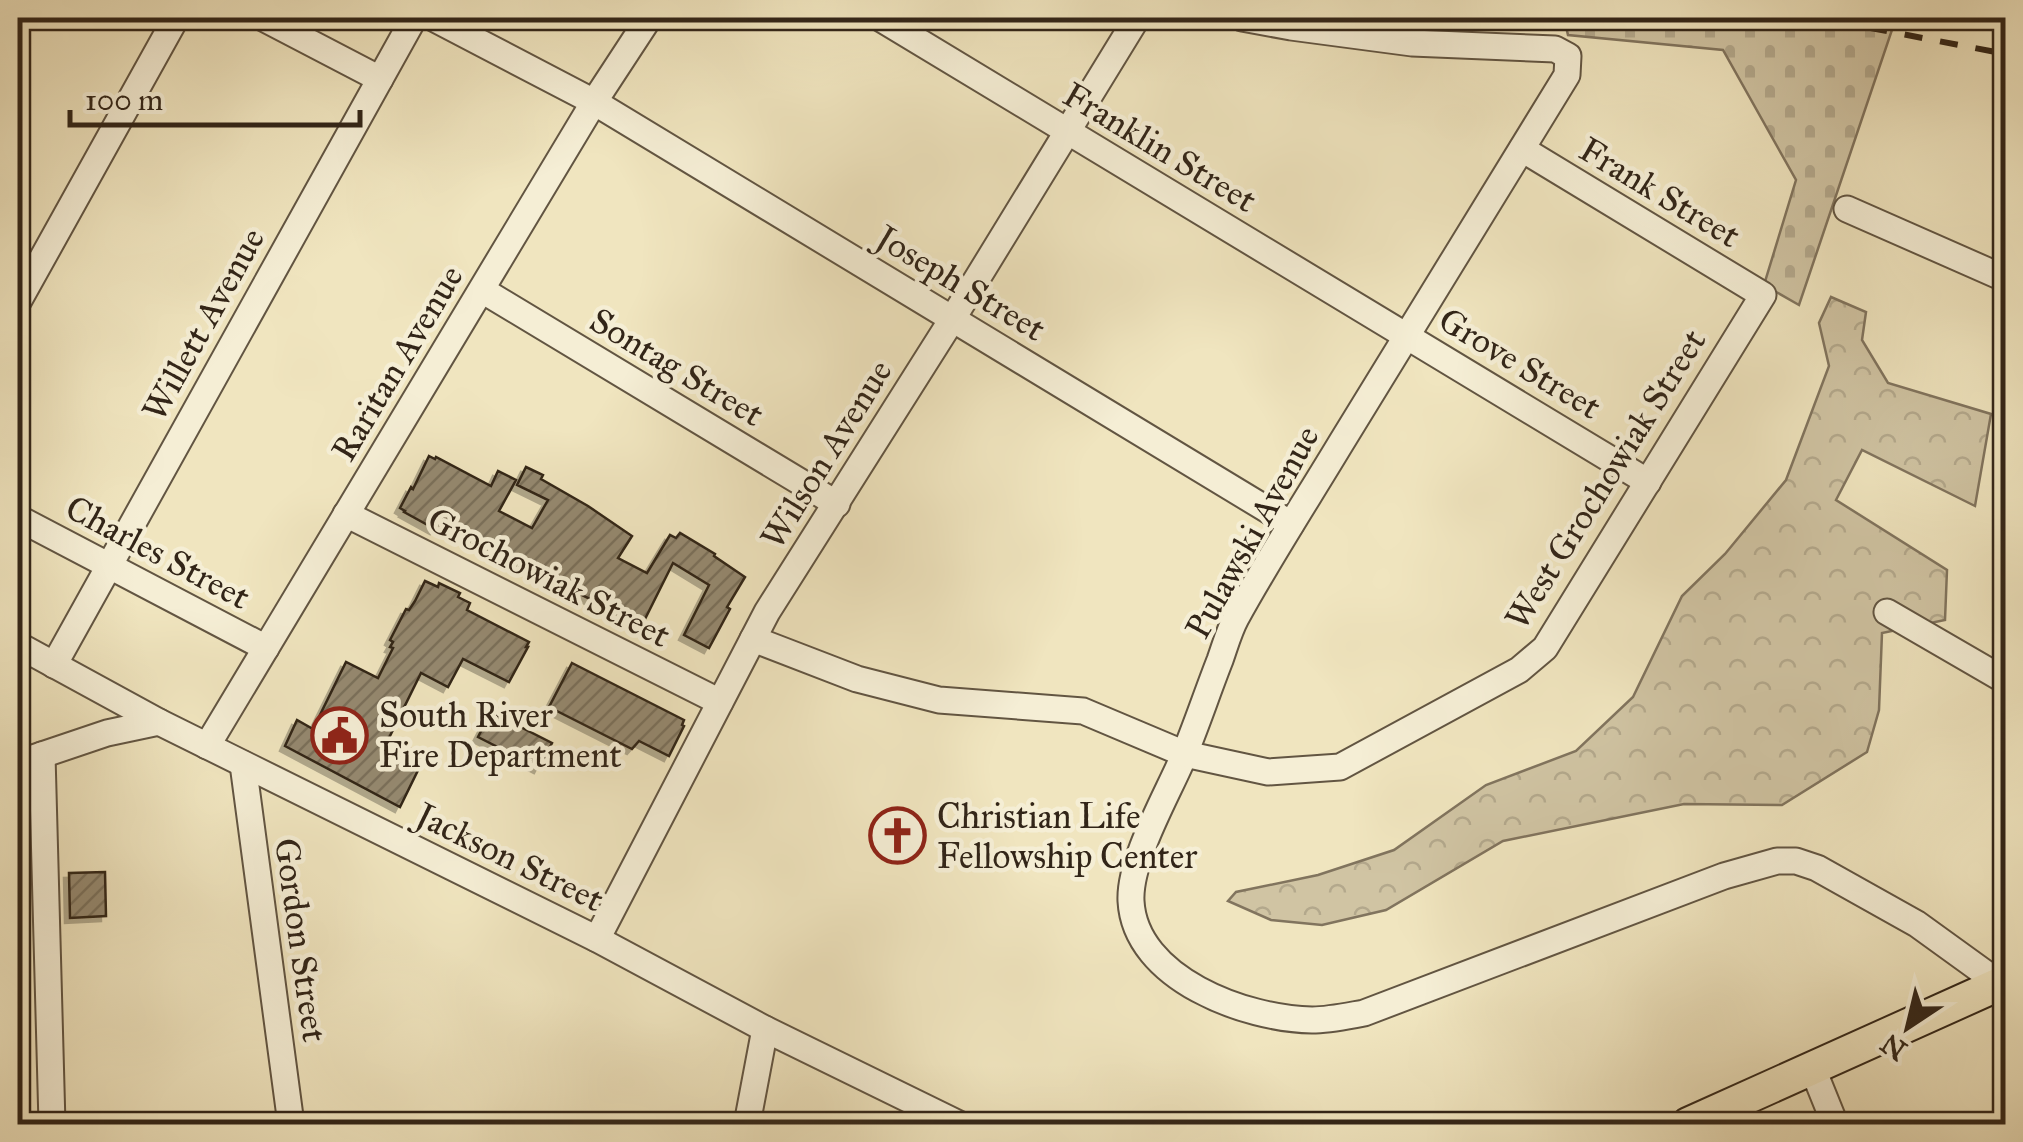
<svg xmlns="http://www.w3.org/2000/svg" width="2023" height="1142" viewBox="0 0 2023 1142" font-family="'IM FELL Great Primer',serif">
<defs>
<pattern id="forest-crowns" width="20" height="18" patternUnits="userSpaceOnUse" patternTransform="scale(2.5)"><rect width="20" height="18" fill="#d0c4a3"/><path d="M2 6a3 3 0 1 1 6 0M12 15a3 3 0 1 1 6 0" fill="none" stroke="#b3a88c"/></pattern>
<pattern id="cemetery-stones" width="16" height="16" patternUnits="userSpaceOnUse" patternTransform="scale(2.5)"><rect width="16" height="16" fill="#d0c4a3"/><path d="M2 7V4a2 2 0 0 1 4 0v3zM10 15v-3a2 2 0 0 1 4 0v3z" fill="#b3a88c"/></pattern>
<pattern id="building-hatch" width="6" height="6" patternUnits="userSpaceOnUse" patternTransform="scale(2.5)"><rect width="6" height="6" fill="#95896f"/><path d="M-1 1l2-2M0 6l6-6M5 7l2-2" fill="none" stroke="#7a705a"/></pattern>
<filter id="shadow"><feDropShadow dx="-5" dy="5" stdDeviation="0" flood-color="#0004"/></filter>
</defs>
<rect width="100%" height="100%" fill="#f0e5bf"/>
<filter id="stains"><feTurbulence type="fractalNoise" baseFrequency=".002" numOctaves="4"/><feColorMatrix values="0 0 0 0 .2 0 0 0 0 .09 0 0 0 0 .02 0 0 0 .5 -.17"/></filter>
<radialGradient id="worn" r=".72"><stop offset=".6" stop-color="#630" stop-opacity="0"/><stop offset="1" stop-color="#630" stop-opacity=".3"/></radialGradient>
<path fill="url(#forest-crowns)" stroke="#81745e" stroke-width="2.5" d="M1831 297 1866 312 1862 340 1888 383 1991 414 1975 506 1862 450 1836 500 1947 570 1945 620 1882 633 1879 710 1867 752 1782 805 1684 804 1503 841 1386 910 1322 925 1271 920 1228 901 1236 892 1318 875 1394 850 1486 785 1576 751 1633 697 1682 596 1725 554 1786 480 1829 366 1819 323Z"/>
<g fill="url(#cemetery-stones)" stroke="#81745e" stroke-width="2.5">
<path d="M1564 18H1896L1799 305 1764 285 1796 180 1723 50 1568 35Z"/>
<path d="M1939 18H2005V31Z"/>
</g>
<g fill="url(#building-hatch)" stroke="#322518" stroke-width="2.5" filter="url(#shadow)">
<path d="M429 456 435 459 436 457 491 486 498 471 516 480 499 511 532 528 548 500 517 485 526 467 543 475 541 479 588 506 632 536 618 558 647 573 670 535 676 538 680 533 715 554 714 556 745 577 727 607 730 609 709 648 684 635 709 585 673 563 642 625 492 550 494 546 440 520 435 529 404 512 405 511 400 508 411 487 413 489Z"/>
<path d="M425 581 438 587 439 583 460 593 458 597 470 603 467 610 529 642 526 647H528L509 682 463 659 448 687 421 673 389 738 425 756 400 807 285 746 297 720 313 729 346 662 378 678 393 648 390 647 393 642 390 640 406 609 409 610 415 601Z"/>
<path d="M572 663 684 720 682 725 684 726 669 756 639 741 632 749 549 707Z"/>
<path d="M491 712 552 743 539 768 478 737Z"/>
<path d="M105 872 106 916 70 918 69 873Z"/>
</g>
<g fill="none" stroke-linecap="round" stroke-linejoin="round">
<defs>
<g id="minor">
<path d="M263 18 380 79"/>
<path d="M433 18 594 102 1291 524"/>
<path d="M880 18 1648 482"/>
<path d="M1242 18 1291 27 1412 43 1555 49 1568 56 1567 75C1492 198 1416 320 1341 443 1306 501 1269 558 1236 618 1229 631 1225 646 1220 660 1207 693 1196 727 1182 760 1166 797 1129 861 1131 901 1135 979 1246 1019 1312 1020 1329 1020 1347 1016 1364 1013L1724 876 1777 861H1796L1817 868 1917 924 2000 984"/>
<path d="M1847 209 2006 279"/>
<path d="M482 290 837 504"/>
<path d="M18 302 176 18"/>
<path d="M346 514 720 702"/>
<path d="M18 518 266 648"/>
<path d="M1887 612 2006 681"/>
<path d="M753 639 857 679 939 700 1083 711 1185 754 1268 772 1340 767 1519 670 1545 648 1763 295 1522 149"/>
<path d="M18 645 159 722 597 939 765 1029 959 1124"/>
<path d="M54 665 414 18"/>
<path d="M207 746 594 102 649 18"/>
<path d="M42 755 52 1124"/>
<path d="M18 763 107 733 159 722"/>
<path d="M243 764 291 1124"/>
<path d="M597 939 767 612 953 318 1137 18"/>
<path d="M1812 1067 1835 1124"/>
<path d="M747 1124 765 1029"/>
</g>
<path id="major" d="M1688 1124 2006 981"/>
</defs>
<use href="#minor" stroke="#625542" stroke-width="29"/>
<use href="#major" stroke="#322518" stroke-width="36"/>
<use href="#minor" stroke="#f5eed5" stroke-width="25"/>
<use href="#major" stroke="#f0e5bf" stroke-width="32"/>
<path stroke="#322518" stroke-width="6" stroke-dasharray="18 18" stroke-linecap="butt" d="M1798 18 1855 25 2006 54"/>
</g>
<defs>
<symbol id="civic-ring" viewBox="-11 -11 22 22"><circle r="9.5" fill="#f5eed5" stroke="#8f2418" stroke-width="1.5"/><path d="M-.6-6.5H3V-4.5H.6V-3L4-1V1h2V6H-6V1h2V-1L-.6-3ZM-1.2 2.5V6h2.4V2.5Z" fill="#8f2418"/></symbol>
<symbol id="church-ring" viewBox="-11 -11 22 22"><circle r="9.5" fill="#f5eed5" stroke="#8f2418" stroke-width="1.5"/><path d="M-1.2-6h2.4v3.5h3.3v2.4h-3.3V6h-2.4V-.1h-3.3v-2.4h3.3Z" fill="#8f2418"/></symbol>
</defs>
<g fill-rule="evenodd">
<use href="#civic-ring" x="308" y="704" width="63" height="63"/>
<use href="#church-ring" x="866" y="804" width="63" height="63"/>
</g>
<g text-anchor="middle" stroke-width="9" stroke-linejoin="round" paint-order="stroke">
<g font-size="35" fill="#322518" stroke="#f5eed5">
<text transform="translate(1160 147) rotate(31)" y="12">Franklin Street</text>
<text transform="translate(1660 192) rotate(31)" y="12">Frank Street</text>
<text transform="translate(961 283) rotate(31)" y="12">Joseph Street</text>
<text transform="translate(203 324) rotate(-61)" y="12">Willett Avenue</text>
<text transform="translate(397 363) rotate(-59)" y="12">Raritan Avenue</text>
<text transform="translate(1520 363) rotate(31)" y="12">Grove Street</text>
<text transform="translate(677 367) rotate(31)" y="12">Sontag Street</text>
<text transform="translate(826 454) rotate(-58)" y="12">Wilson Avenue</text>
<text transform="translate(1605 479) rotate(-58)" y="12">West Grochowiak Street</text>
<text transform="translate(1252 532) rotate(-61)" y="12">Pulawski Avenue</text>
<text transform="translate(158 552) rotate(28)" y="12">Charles Street</text>
<text transform="translate(549 577) rotate(27)" y="12">Grochowiak Street</text>
<text transform="translate(510 857) rotate(26)" y="12">Jackson Street</text>
<text transform="translate(301 940) rotate(82)" y="12">Gordon Street</text>
</g>
<g font-size="35" fill="#322518" stroke="#f5eed5" text-anchor="start">
<text x="379" y="727">South River<tspan x="379" dy="40">Fire Department</tspan></text>
<text x="937" y="828">Christian Life<tspan x="937" dy="40">Fellowship Center</tspan></text>
</g>
</g>
<rect width="2023" height="1142" fill="none" stroke="#f0e5bf" stroke-width="60"/>
<rect x="20" y="20" width="1983" height="1102" fill="none" stroke="#322518" stroke-width="5"/>
<rect x="30" y="30" width="1963" height="1082" fill="none" stroke="#322518" stroke-width="2.5"/>
<g transform="translate(1908 1027) rotate(215)" stroke="#f5eed5" stroke-width="8" paint-order="stroke">
<path d="M0-8L18 38L0 25L-18 38Z" fill="#322518"/>
<text y="-15" font-size="28" font-weight="bold" text-anchor="middle" fill="#322518">N</text>
</g>
<path d="M70 110v15h290v-15" fill="none" stroke="#322518" stroke-width="5"/>
<text x="85" y="110" font-size="30" fill="#322518" stroke="#f5eed5" stroke-width="8" paint-order="stroke">100 m</text>
<rect width="100%" height="100%" filter="url(#stains)"/>
<rect width="100%" height="100%" fill="url(#worn)"/>
</svg>
